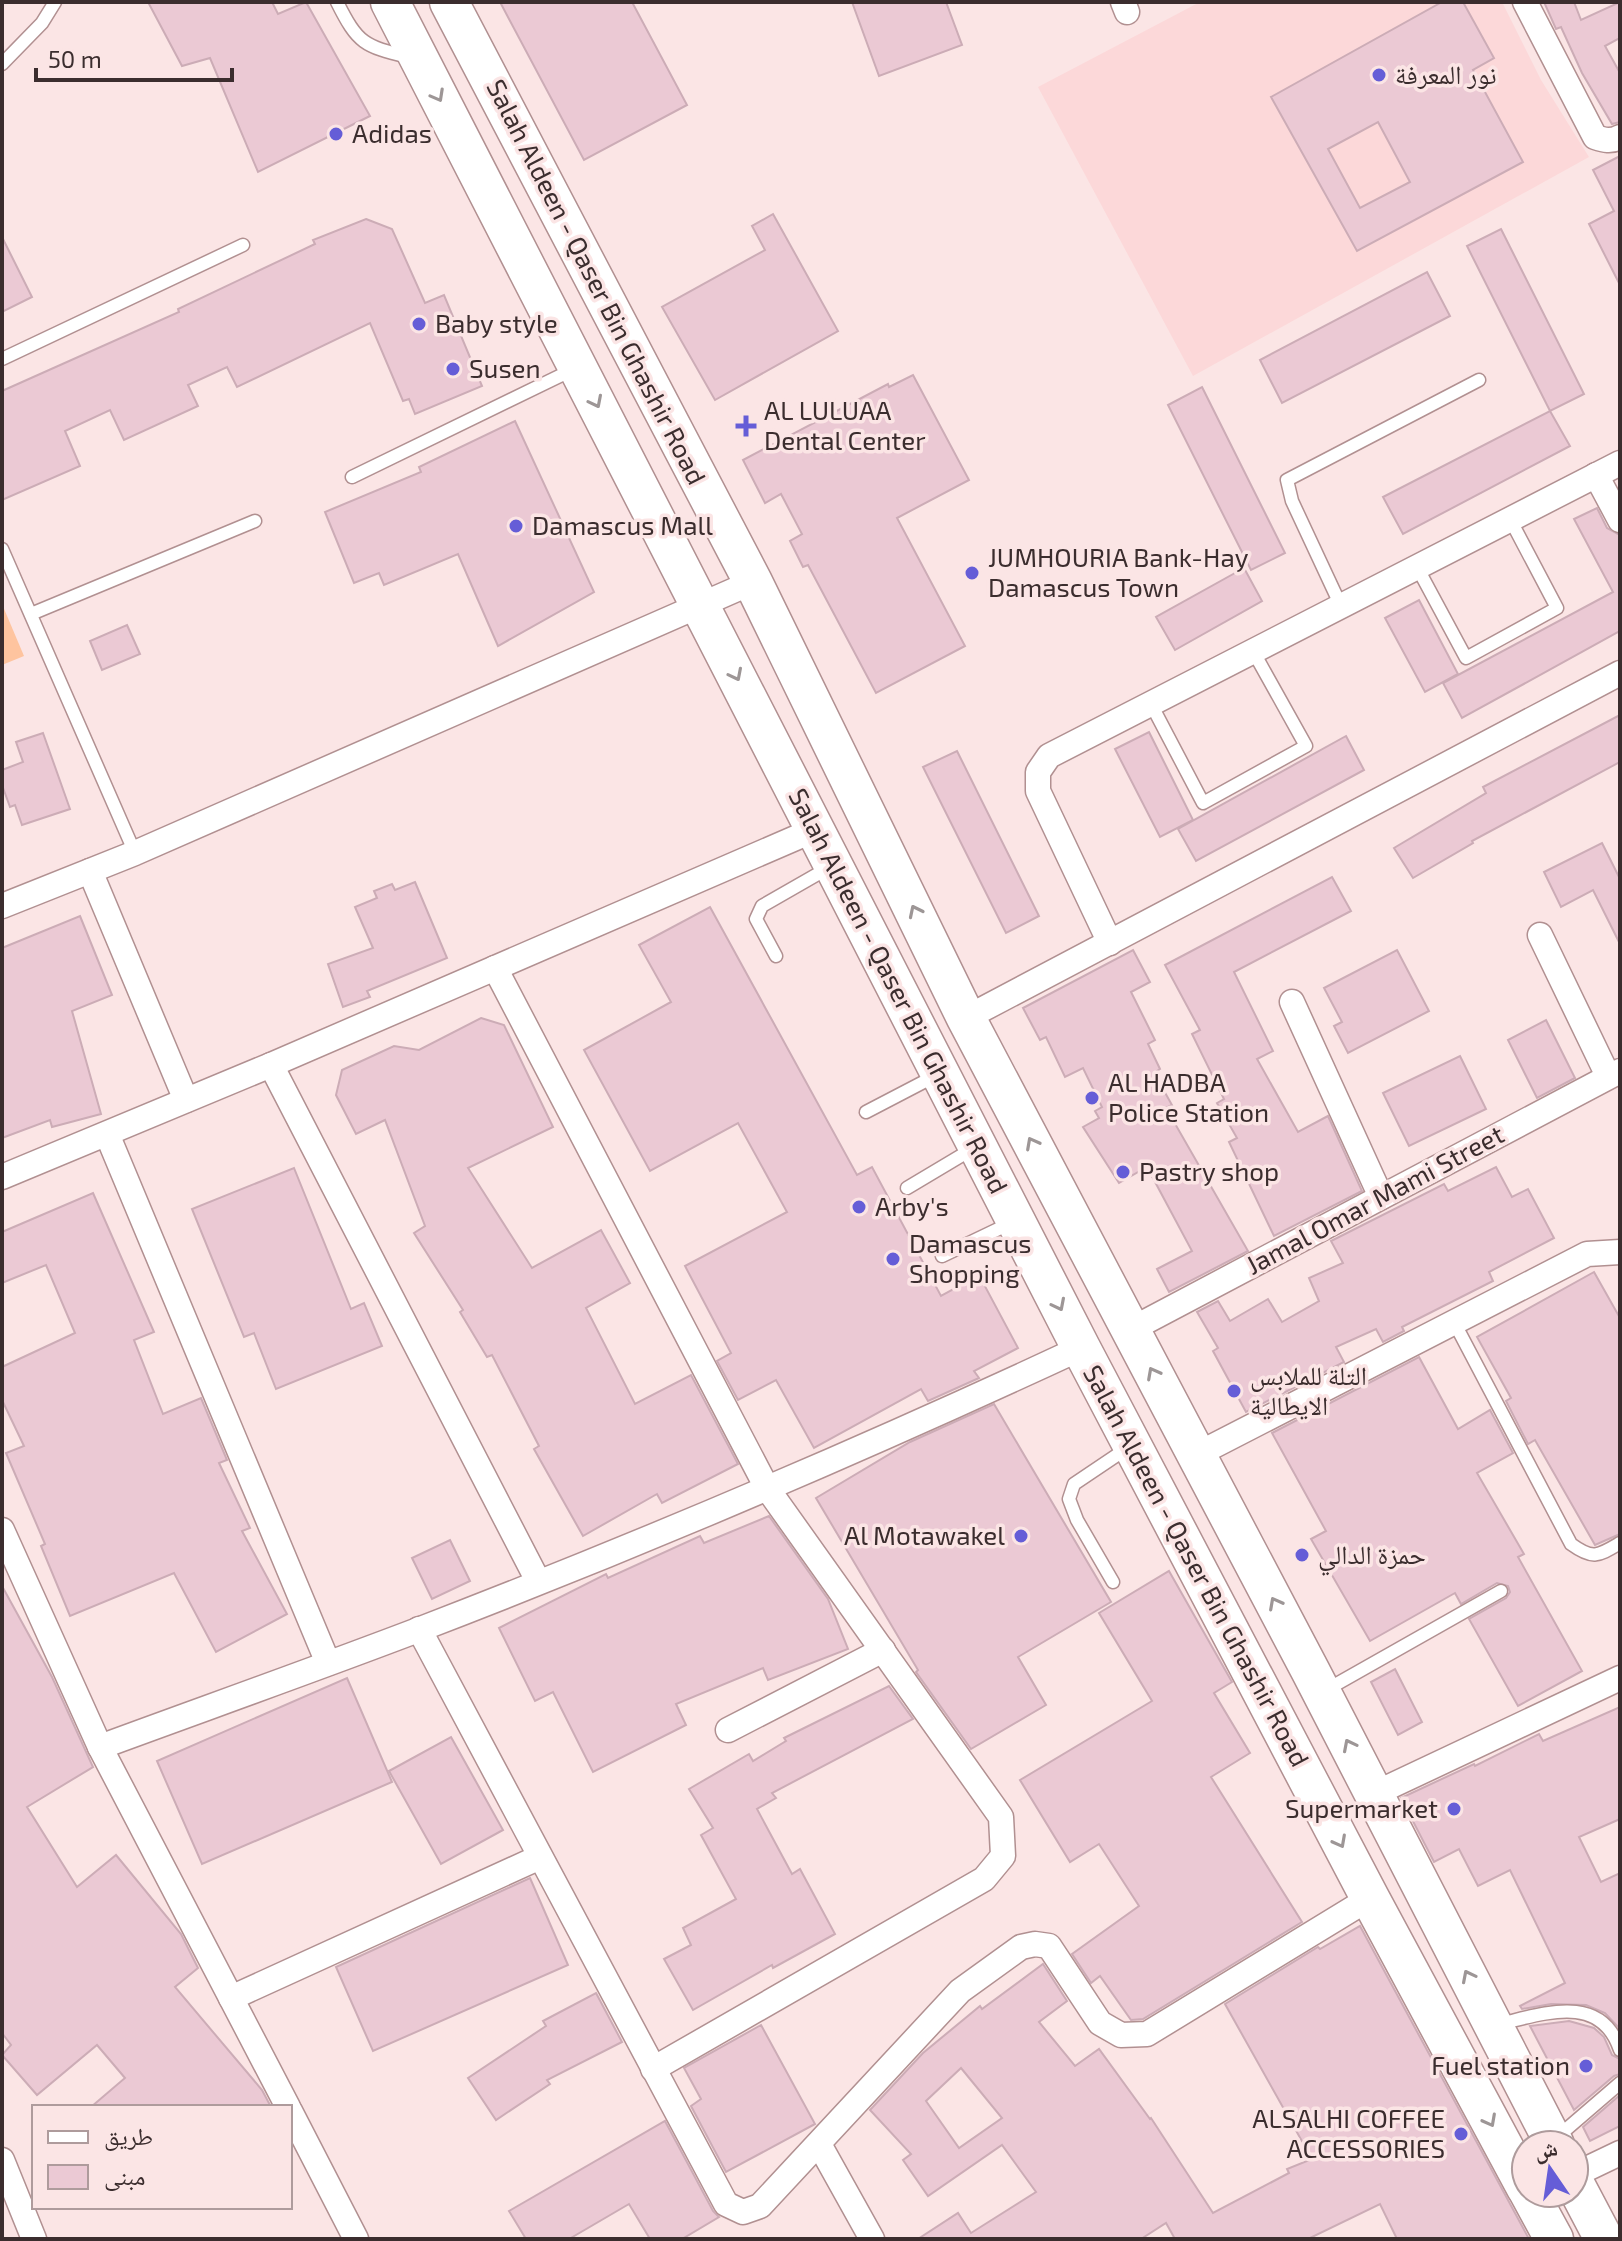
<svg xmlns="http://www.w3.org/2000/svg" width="1622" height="2241" viewBox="0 0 1622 2241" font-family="'Exo 2','Noto Naskh Arabic',sans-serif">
<rect width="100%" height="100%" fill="#fbe5e5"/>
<path fill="#fcd8d9" d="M1200 2H1502L1541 80 1589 157 1193 376 1038 87Z"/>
<path fill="#fec49f" d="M2 604 24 656 2 665Z"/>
<g fill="#ebc9d4" stroke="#ccacb6" stroke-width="2" fill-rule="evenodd">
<path d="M148 2H272L278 14 306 2 370 116 258 172 210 58 182 66Z"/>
<path d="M500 2H632L687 105 584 160Z"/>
<path d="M852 2H946L962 45 879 76Z"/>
<path d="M1442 2H1463L1494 58 1473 70 1523 162 1357 251 1271 97ZM1378 122 1410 182 1360 208 1328 149Z"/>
<path d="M1544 2H1574L1581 20 1620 2V38L1605 46 1620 73V122L1612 124 1582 73 1561 27 1556 29Z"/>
<path d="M1620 156V285L1589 224 1614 211 1593 170Z"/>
<path d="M773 214 838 331 715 400 662 307 765 250 752 226Z"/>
<path d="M366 219 392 229 425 303 444 295 482 386 415 414 409 399 403 401 370 323 237 387 227 367 188 385 198 406 124 440 110 410 65 431 80 466 2 500V391L179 312 178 309 315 244 313 240Z"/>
<path d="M1501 229 1584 394 1550 411 1467 246Z"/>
<path d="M2 237 32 297 2 312Z"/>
<path d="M1427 272 1450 316 1282 403 1260 360Z"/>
<path d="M913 375 969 480 897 518 965 646 876 693 808 565 803 567 790 541 802 534 781 494 765 503 743 460 888 384 889 387Z"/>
<path d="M1202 387 1285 553 1251 570 1168 405Z"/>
<path d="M1550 411 1570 446 1403 534 1383 497Z"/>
<path d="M515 421 594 592 498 646 458 554 384 585 379 573 354 583 325 512 421 472 419 467Z"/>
<path d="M1597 508 1607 528 1620 535V631L1462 718 1443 683 1613 592 1574 519Z"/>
<path d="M1244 568 1262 601 1175 650 1156 617Z"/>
<path d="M1419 600 1458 674 1425 692 1385 618Z"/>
<path d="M127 625 140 654 102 670 90 641Z"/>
<path d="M1620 715V762L1472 841 1473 843 1413 878 1394 848 1486 793 1483 787Z"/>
<path d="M1149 732 1193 820 1160 837 1115 749Z"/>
<path d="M43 733 70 809 22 825 15 805 10 807 2 785V770L23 762 16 742Z"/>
<path d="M1346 736 1364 770 1196 861 1178 829Z"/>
<path d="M957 751 1039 916 1006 933 923 767Z"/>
<path d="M1602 843 1620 879V944L1593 890 1561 907 1544 872Z"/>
<path d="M1332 877 1351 911 1234 972 1273 1051 1257 1059 1298 1132 1328 1116 1362 1191 1274 1236 1229 1142 1237 1138 1217 1103 1224 1099 1192 1034 1200 1030 1165 965Z"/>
<path d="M415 882 447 958 367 991 370 997 343 1007 328 964 373 948 355 907 377 898 374 891 392 884 395 890Z"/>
<path d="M710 907 857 1175 872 1167 941 1296 979 1275 1018 1348 974 1371 979 1378 928 1401 921 1389 814 1448 776 1380 738 1400 717 1361 731 1353 685 1266 787 1212 738 1123 650 1171 584 1050 671 1002 639 945Z"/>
<path d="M80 916 112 995 72 1011 101 1114 52 1127 50 1120 2 1138V948Z"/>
<path d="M1133 950 1150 982 1131 992 1155 1040 1148 1044 1160 1069 1154 1073 1172 1105 1166 1108 1248 1251 1169 1292 1157 1269 1192 1251 1147 1167 1119 1183 1083 1127 1099 1118 1095 1111 1102 1107 1083 1068 1065 1077 1046 1037 1040 1040 1023 1008Z"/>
<path d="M1397 950 1429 1011 1348 1053 1334 1026 1342 1022 1324 988Z"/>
<path d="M481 1018 504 1025 553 1127 468 1168 532 1268 601 1230 630 1283 586 1308 635 1404 691 1375 738 1464 662 1503 657 1494 583 1536 534 1449 539 1446 492 1355 487 1357 460 1312 463 1310 414 1233 425 1226 385 1120 356 1134 336 1095 342 1070 394 1046 419 1050Z"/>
<path d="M1546 1020 1575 1078 1537 1098 1508 1040Z"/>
<path d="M1460 1056 1486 1109 1409 1146 1383 1093Z"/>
<path d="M1496 1167 1512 1197 1528 1189 1554 1238 1489 1272 1493 1281 1402 1327 1404 1331 1383 1342 1376 1329 1336 1347 1344 1362 1246 1412 1213 1351 1218 1348 1197 1312 1218 1301 1230 1321 1268 1299 1282 1322 1319 1301 1309 1278 1343 1263 1331 1241 1444 1184 1448 1191Z"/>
<path d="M294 1168 351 1309 364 1303 382 1346 276 1389 254 1333 244 1337 192 1209Z"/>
<path d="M93 1193 154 1332 134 1340 163 1414 201 1398 227 1460 219 1463 250 1528 242 1531 287 1614 216 1652 174 1573 70 1616 41 1546 45 1544 6 1453 24 1446 2 1400V1367L75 1333 46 1265 2 1283V1232Z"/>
<path d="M1594 1272 1620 1318V1534L1595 1545 1535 1440 1528 1444 1506 1401 1511 1398 1477 1337Z"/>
<path d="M1419 1357 1458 1429 1490 1410 1513 1453 1477 1473 1524 1554 1518 1557 1582 1671 1518 1706 1469 1619 1506 1598 1510 1592 1508 1586 1497 1583 1461 1604 1455 1593 1370 1641 1311 1539 1326 1531 1272 1433Z"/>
<path d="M994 1404 1111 1602 1018 1657 1046 1705 971 1749 916 1672 918 1670 816 1498 910 1442Z"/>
<path d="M769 1516 828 1599 848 1649 768 1680 763 1668 676 1704 686 1725 593 1772 553 1692 535 1701 499 1628 606 1574 608 1578 700 1536 704 1543Z"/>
<path d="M450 1540 470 1581 432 1599 412 1558Z"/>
<path d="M1169 1571 1232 1682 1214 1693 1250 1753 1211 1777 1302 1922 1143 2019 1131 2020 1100 1976 1091 1983 1072 1954 1139 1906 1099 1844 1070 1862 1020 1780 1152 1701 1099 1613Z"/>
<path d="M2 1586 52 1677 93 1767 27 1807 77 1887 116 1855 181 1934 198 1968 175 1987 262 2090 271 2107H91L125 2078 97 2045 37 2095 2 2055 11 2045 2 2033Z"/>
<path d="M1395 1669 1422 1722 1398 1735 1371 1682Z"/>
<path d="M347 1678 392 1782 202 1864 157 1761Z"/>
<path d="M889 1686 913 1719 772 1793 776 1798 757 1809 792 1874 800 1869 835 1934 773 1968 772 1965 693 2010 664 1959 691 1945 683 1928 736 1899 701 1835 713 1828 689 1789 749 1754 753 1761 786 1741 784 1738Z"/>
<path d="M1620 1707V1819L1579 1837 1601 1882 1620 1873V2029L1605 2013 1586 2005 1551 2004 1522 2009 1520 2006 1565 1983 1510 1870 1478 1886 1459 1849 1434 1862 1401 1798 1474 1764 1475 1766 1539 1734 1543 1741Z"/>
<path d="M451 1737 503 1830 441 1864 389 1771Z"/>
<path d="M530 1878 568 1965 373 2051 336 1967Z"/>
<path d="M1360 1926 1529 2239H1397L1380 2204 1308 2239H1175L1166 2223 1141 2239H918L958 2213 971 2233 1036 2192 1002 2145 928 2196 903 2160 911 2154 870 2110 923 2053 980 2006 982 2009 1043 1964 1067 2001 1039 2022 1075 2066 1099 2049 1150 2119 1151 2118 1213 2213 1289 2173 1287 2169 1312 2159 1225 2004 1318 1947 1320 1949ZM961 2068 1002 2118 959 2148 926 2101Z"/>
<path d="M596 1993 622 2042 547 2080 550 2084 496 2120 468 2078 546 2026 543 2021Z"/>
<path d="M1569 2021 1594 2028 1604 2037 1612 2055 1620 2059V2074L1614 2076 1574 2110 1530 2026Z"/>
<path d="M761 2025 815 2124 726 2172 691 2106 701 2099 684 2068Z"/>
<path d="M1620 2095V2126L1590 2141 1583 2127Z"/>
<path d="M665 2121 713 2211 719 2217 682 2239H650L629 2204 569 2239H526L509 2211Z"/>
</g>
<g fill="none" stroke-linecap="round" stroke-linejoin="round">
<defs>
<g id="service">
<path d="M337 2C358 44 364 46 408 57"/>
<path d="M2 64 42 23 55 2"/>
<path d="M2 359 243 245"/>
<path d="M352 477 572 370"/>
<path d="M2 549 135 853"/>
<path d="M1417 567 1466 658 1557 608 1510 519"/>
<path d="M1341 606 1292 501 1287 480 1479 380"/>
<path d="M31 614 255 521"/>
<path d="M1151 704 1203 803 1306 746 1253 651"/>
<path d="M776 956 756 919 762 906 830 867"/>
<path d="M866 1112 937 1075"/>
<path d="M907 1188 974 1148"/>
<path d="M942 1256 1013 1222"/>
<path d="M1454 1322 1571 1544C1593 1560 1598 1556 1620 1543"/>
<path d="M1113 1582 1077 1520 1069 1499 1074 1484 1129 1447"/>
<path d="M1326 1690 1501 1591"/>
<path d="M1499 2024C1543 2014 1601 1992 1620 2050"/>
<path d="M1555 2139 1620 2083"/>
</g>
<g id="minor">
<path d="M1123 2 1127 12"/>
<path d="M1525 2 1595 137C1604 140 1611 142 1620 137"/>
<path d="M1596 475 1620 520"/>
<path d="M90 871 186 1100"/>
<path d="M2 906 135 853 753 582"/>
<path d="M1540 935 1608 1076"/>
<path d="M1110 943 1038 791V772L1049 756 1620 463"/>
<path d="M495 968 767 1488 1001 1817 1003 1856 984 1879 653 2069"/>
<path d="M1292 1002 1381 1197"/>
<path d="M966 1018 1620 673"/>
<path d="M271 1065 538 1581"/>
<path d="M107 1134 328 1663"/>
<path d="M2 1177 271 1065 814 830"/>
<path d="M1130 1330 1620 1071"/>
<path d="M1196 1455 1587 1254 1620 1252"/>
<path d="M2 1530 100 1747 288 2107"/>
<path d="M419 1629 726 2204 743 2212 760 2206 960 1991 1021 1947 1035 1944 1049 1946 1100 2023 1121 2035 1147 2034 1370 1898"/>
<path d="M728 1730 883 1650"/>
<path d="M100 1747C206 1708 313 1670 418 1630 642 1544 864 1449 1081 1348"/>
<path d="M1374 1794 1620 1678"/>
<path d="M231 1998 540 1857"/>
<path d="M290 2111 356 2239"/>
<path d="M819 2144 872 2239"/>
<path d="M2 2160 34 2239"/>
<path d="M1574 2175 1620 2153"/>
</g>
<g id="trunk">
<path d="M390 2 1081 1348 1370 1898 1526 2188"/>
<path d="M449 2 753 582 966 1018 1311 1672 1555 2145"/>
<path d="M1574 2182 1604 2239"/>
<path d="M1529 2193 1554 2239"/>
</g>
</defs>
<use href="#service" stroke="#b19091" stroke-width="15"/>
<use href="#minor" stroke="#b19091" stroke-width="27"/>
<use href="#trunk" stroke="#b19091" stroke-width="41"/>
<use href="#service" stroke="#fff" stroke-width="12"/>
<use href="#minor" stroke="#fff" stroke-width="24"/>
<use href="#trunk" stroke="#fff" stroke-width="38"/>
</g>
<defs><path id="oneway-chevron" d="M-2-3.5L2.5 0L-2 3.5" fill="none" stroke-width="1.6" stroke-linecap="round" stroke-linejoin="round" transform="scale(2)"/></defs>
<g stroke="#9d9696">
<use href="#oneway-chevron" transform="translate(438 96) rotate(61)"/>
<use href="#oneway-chevron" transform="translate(596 402) rotate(63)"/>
<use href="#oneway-chevron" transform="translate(736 675) rotate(63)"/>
<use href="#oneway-chevron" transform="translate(915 911) rotate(-116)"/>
<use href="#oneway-chevron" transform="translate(1032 1143) rotate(-118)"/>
<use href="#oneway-chevron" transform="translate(1059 1305) rotate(63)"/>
<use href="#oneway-chevron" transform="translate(1153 1373) rotate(-118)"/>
<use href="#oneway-chevron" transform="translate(1275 1603) rotate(-118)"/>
<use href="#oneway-chevron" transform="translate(1349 1745) rotate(-117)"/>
<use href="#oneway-chevron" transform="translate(1340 1842) rotate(62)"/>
<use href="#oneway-chevron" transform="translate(1468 1976) rotate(-117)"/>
<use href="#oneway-chevron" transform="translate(1490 2121) rotate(62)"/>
</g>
<g fill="#655dd7" stroke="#fbe5e5" stroke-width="3">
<circle cx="1379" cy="75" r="8"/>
<circle cx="336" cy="134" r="8"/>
<circle cx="419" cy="324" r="8"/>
<circle cx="453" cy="369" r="8"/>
<path d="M742 414h8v8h8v8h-8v8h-8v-8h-8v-8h8z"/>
<circle cx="516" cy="526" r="8"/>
<circle cx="972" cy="573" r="8"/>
<circle cx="1092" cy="1098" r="8"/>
<circle cx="1123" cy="1172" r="8"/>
<circle cx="859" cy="1207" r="8"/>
<circle cx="893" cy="1259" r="8"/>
<circle cx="1234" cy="1391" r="8"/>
<circle cx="1021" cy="1536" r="8"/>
<circle cx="1302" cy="1555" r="8"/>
<circle cx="1454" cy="1809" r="8"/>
<circle cx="1586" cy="2066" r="8"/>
<circle cx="1461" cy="2134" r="8"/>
</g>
<g text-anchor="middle" stroke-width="7" stroke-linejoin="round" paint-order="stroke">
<g font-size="26" fill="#3b2d2e" stroke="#fbe5e5" text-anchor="start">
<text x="1395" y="84">نور المعرفة</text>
<text x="352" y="143">Adidas</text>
<text x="435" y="333">Baby style</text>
<text x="469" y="378">Susen</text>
<text x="764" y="420">AL LULUAA<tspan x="764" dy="30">Dental Center</tspan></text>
<text x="532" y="535">Damascus Mall</text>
<text x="988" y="567">JUMHOURIA Bank-Hay<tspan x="988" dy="30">Damascus Town</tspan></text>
<text x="1108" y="1092">AL HADBA<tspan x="1108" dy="30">Police Station</tspan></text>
<text x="1139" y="1181">Pastry shop</text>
<text x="875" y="1216">Arby's</text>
<text x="909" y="1253">Damascus<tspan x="909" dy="30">Shopping</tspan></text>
<text x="1250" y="1385">التلة للملابس<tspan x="1250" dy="30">الايطالية</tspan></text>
<text x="1005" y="1545" text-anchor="end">Al Motawakel</text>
<text x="1318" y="1564">حمزة الدالي</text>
<text x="1438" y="1818" text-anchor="end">Supermarket</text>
<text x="1570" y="2075" text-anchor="end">Fuel station</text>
<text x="1445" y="2128" text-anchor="end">ALSALHI COFFEE<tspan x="1445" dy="30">ACCESSORIES</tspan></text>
</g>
<g font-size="26" fill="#3b2d2e" stroke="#fbe5e5">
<text transform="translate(596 282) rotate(63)" y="9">Salah Aldeen - Qaser Bin Ghashir Road</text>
<text transform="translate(898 991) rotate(63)" y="9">Salah Aldeen - Qaser Bin Ghashir Road</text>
<text transform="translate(1375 1200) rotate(-28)" y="9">Jamal Omar Mami Street</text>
<text transform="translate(1196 1566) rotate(62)" y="9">Salah Aldeen - Qaser Bin Ghashir Road</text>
</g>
</g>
<rect width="1622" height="2241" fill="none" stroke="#3b2d2e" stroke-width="8"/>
<rect x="32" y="2105" width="260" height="104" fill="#fbe5e5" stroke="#ae9b9c" stroke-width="2"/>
<rect x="48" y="2131" width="40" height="12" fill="#ffffff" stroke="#ae9b9c" stroke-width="2"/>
<text x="104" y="2145" font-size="24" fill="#3b2d2e">طريق</text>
<rect x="48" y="2165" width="40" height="24" fill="#ebc9d4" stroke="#ae9b9c" stroke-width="2"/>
<text x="104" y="2185" font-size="24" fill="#3b2d2e">مبنى</text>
<g transform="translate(1550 2169) rotate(347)"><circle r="38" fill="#fbe5e5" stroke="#ae9b9c" stroke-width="2"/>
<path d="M0-6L14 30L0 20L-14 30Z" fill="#655dd7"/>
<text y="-12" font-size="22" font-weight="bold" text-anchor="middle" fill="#3b2d2e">ش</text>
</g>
<path d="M36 68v12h196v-12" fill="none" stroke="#3b2d2e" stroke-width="4"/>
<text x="48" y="68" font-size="24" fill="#3b2d2e" stroke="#fbe5e5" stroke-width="6" paint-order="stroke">50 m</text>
</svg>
